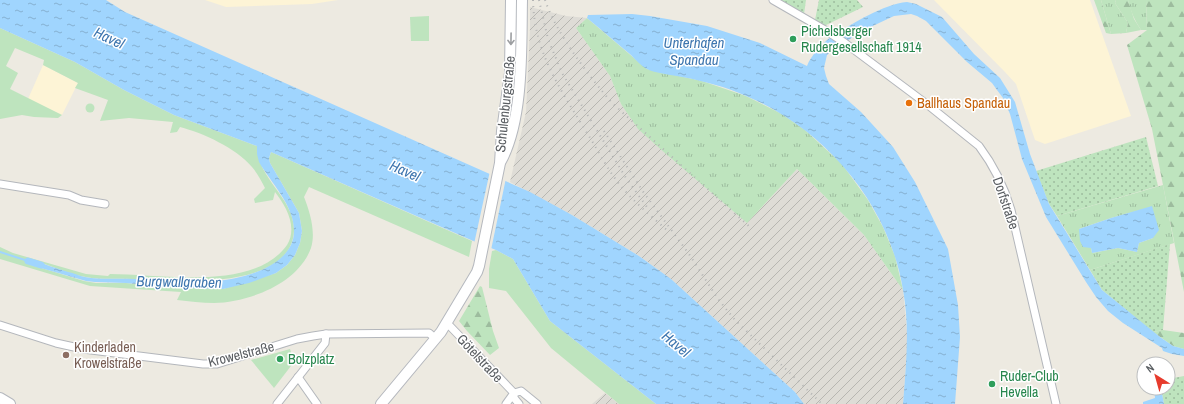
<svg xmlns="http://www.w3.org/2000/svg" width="1184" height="404" viewBox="0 0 1184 404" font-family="'Archivo Narrow',sans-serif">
<defs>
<pattern id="industrial-furrows" width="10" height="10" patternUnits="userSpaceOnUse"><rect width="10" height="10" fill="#dedcd6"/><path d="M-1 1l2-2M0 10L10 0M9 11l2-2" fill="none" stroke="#b7b6b1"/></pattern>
<pattern id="grass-tufts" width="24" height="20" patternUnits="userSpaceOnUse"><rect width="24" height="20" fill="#bee4be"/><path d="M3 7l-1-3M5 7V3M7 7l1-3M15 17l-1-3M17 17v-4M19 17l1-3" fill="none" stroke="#9dbc9e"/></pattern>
<pattern id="forest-firs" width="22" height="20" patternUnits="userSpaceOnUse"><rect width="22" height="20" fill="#bee4be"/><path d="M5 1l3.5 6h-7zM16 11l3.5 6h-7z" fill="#9dbc9e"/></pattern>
<pattern id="garden-dots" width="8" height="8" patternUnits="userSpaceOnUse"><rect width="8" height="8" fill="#bee4be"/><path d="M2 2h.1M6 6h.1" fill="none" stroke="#9dbc9e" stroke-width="1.8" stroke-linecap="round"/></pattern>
<pattern id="water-ripples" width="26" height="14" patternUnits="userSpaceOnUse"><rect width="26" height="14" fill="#a0d5fe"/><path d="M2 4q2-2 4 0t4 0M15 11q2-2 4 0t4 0" fill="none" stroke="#85b0d1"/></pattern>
</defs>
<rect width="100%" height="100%" fill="#edeae1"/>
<g fill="#fdf4d6">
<path d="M205 0H338L312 4 226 7Z"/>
<path d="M934 0H1090L1131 116 1045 144 1035 140 1016 84 1005 72Z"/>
<path d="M43 65 78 83 62 115 28 99Z"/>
</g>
<g fill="url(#industrial-furrows)">
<path d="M530 7 566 16 587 18 576 28 610 76 621 104 666 154 747 223 797 169 864 235 903 290 908 343 903 404H804L795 392 671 279 639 256 572 215 510 182 526 112 530 28Z"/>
<path d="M605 393 619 404H592Z"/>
</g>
<g fill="url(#grass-tufts)" fill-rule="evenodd">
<path d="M514 0H518L517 64 509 131 505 130Z"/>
<path d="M1101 0H1116L1115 3 1128 23 1126 33 1111 34Z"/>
<path d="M1128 0H1146L1147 30H1141C1135 21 1130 10 1128 0Z"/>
<path d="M587 18 647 69 702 81 746 96 782 114 805 130 842 164 868 200 883 227 895 256 903 290 864 235 797 169 747 223 666 154 638 129 621 104 610 76 576 28Z"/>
<circle cx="90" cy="108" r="4.5"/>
<path d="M1163 185 1174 243 1090 270 1057 216ZM1152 207 1153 238 1139 243 1137 252 1118 248 1092 253 1091 248 1079 229 1111 218Z"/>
</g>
<g fill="url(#forest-firs)">
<path d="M1094 0H1101L1111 34 1106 33Z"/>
<path d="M1116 0H1128L1134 19 1141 30 1126 33 1128 23 1115 3Z"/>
<path d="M1146 0H1184V292L1152 129 1127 45 1147 30Z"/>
<path d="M480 286 482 287 493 331 499 348 490 355 467 331 459 321Z"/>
<path d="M1163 330 1184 333V349L1173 346 1153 332Z"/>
</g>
<g fill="#bee4be">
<path d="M429 16V41H411L410 17Z"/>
<path d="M0 28 75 62 124 90 174 115 257 146C257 179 295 198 294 231 291 292 171 281 131 279 116 278 101 280 86 277 68 275 49 264 31 260L35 266 84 281 96 283H126L168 287 223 289 276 273 287 265 295 255 300 243 302 231 299 213 270 163 269 158 271 152 472 241 469 257 309 187 304 197C310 212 316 232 311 248 298 284 249 302 214 303 202 303 189 301 177 300L181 292 90 286 0 259V247L13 253 86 274 108 276 110 274C160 274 254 292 287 245 298 227 286 206 275 192L273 200 255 203 254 199 265 188C261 180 257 173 252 167 236 148 203 133 180 127L177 132 170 133 173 122 129 118 100 121 108 100 75 88 78 83 43 65 44 60 15 48 6 66 18 73 10 89 62 115 58 118 34 117 22 115 0 119Z"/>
<path d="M496 250 513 259 550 321 656 404H619L551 348 506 291 489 288V269L492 251Z"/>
<path d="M290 349 294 362 274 388 251 360Z"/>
</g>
<g fill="url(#garden-dots)">
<path d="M781 0H806L804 14Z"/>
<path d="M819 0H857L863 7 824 26 815 20Z"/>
<path d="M1146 137 1158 186 1057 216 1049 204 1036 171Z"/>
<path d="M1170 244 1163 330 1153 332 1102 290 1090 270Z"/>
<path d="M1184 376V404H1164L1161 388H1168V379Z"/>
</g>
<g fill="url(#water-ripples)">
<path d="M0 0H106L125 12 530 192 572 215 639 256 671 279 795 392 804 404H656L550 321 513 259 496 250 471 240 271 152 269 158 270 163 299 213 302 231 300 243 295 255 287 265 276 273 249 283 223 289 168 287 126 283 95 282 86 281 34 266 31 259C43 264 56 268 68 272 74 273 79 276 85 277 101 280 118 278 134 279 161 280 188 283 216 281 243 279 293 266 294 232 295 206 271 183 259 162L257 154V146L174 115 124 90 75 62 0 28Z"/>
<path d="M907 2 916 4 942 17 974 54 1000 78 1015 102 1030 154 1049 204 1102 290 1160 337 1173 346 1184 349V356L1172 354 1163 351 1162 348 1123 323 1108 311 1096 297 1086 282 1046 217 1022 159 1010 114 1003 98 997 90 992 83 967 62 926 21 917 16 911 14 894 16 862 31 832 51 827 55 824 68 826 76 829 84 861 112 893 147 915 182 948 249 958 305 960 337 955 404H903C906 366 910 328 903 290 889 204 825 129 746 96 726 87 704 81 682 77 673 75 654 73 647 69 641 66 636 60 631 55 616 43 602 30 587 18L588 15 632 14 650 16 707 26 760 43 807 66C811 55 823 43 832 36 852 24 884 4 907 2Z"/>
<path d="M1152 206 1159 230 1153 238 1139 243 1137 252 1118 248 1092 253 1091 248 1083 247 1080 241 1079 229 1111 218Z"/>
<path d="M1154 388H1161L1164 404H1143V402L1155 398Z"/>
</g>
<path fill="#edeae1" d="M490 171 506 178 491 250 474 244Z"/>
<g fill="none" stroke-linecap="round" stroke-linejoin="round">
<path stroke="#a0d5fe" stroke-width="2" d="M0 252 28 261"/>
<path stroke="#a0d5fe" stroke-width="7" d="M28 261 41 265"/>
<defs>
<g id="street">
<path d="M773 0 825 30 845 43 928 105 979 146C994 166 1004 186 1011 210L1056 404"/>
<path d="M0 184 69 195 81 200 105 204"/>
<path d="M447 323 514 393V398L519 404"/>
<path d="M0 325 56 343 83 349 203 364H217L297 339 313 336 326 334 429 333 436 339"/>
<path d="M298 377 317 404"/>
<path d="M514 393 521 391 537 404"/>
<path d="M277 404 325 343 326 334"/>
<path d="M506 404 514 393"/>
</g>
<g id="secondary">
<path d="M501 161C524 118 521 48 522 0"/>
<path d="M0 398 10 404"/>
<path d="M381 404 441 332 477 272 479 266 500 163 502 131 510 73 511 0"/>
</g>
</defs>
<use href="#street" stroke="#b4b7bc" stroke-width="9"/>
<use href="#secondary" stroke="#b5b8be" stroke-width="12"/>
<use href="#street" stroke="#fff" stroke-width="7"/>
<use href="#secondary" stroke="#fff" stroke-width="10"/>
<g stroke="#b3b4b4" stroke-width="2" stroke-dasharray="1 5" stroke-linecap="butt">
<path d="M533 0C534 53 561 90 587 133 598 150 607 169 620 185 634 202 651 216 668 231"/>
<path d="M539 0 548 39 562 73 626 178 647 207"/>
<path d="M545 0C556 33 589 76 612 103L751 228"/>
<path d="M604 131 644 193 689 254 718 299 735 320 822 404"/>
</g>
</g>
<defs><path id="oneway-shaft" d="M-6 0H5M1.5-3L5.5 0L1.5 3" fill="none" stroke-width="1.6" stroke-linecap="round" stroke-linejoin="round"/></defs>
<use stroke="#9c9ea1" href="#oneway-shaft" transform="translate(511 39) rotate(91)"/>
<g fill="#2e9e5b" stroke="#fff" stroke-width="1.5">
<circle cx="793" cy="39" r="4"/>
<circle cx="280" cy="359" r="4"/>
<circle cx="992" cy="384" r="4"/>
</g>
<circle fill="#e8710a" stroke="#fff" stroke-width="1.5" cx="909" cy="103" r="4"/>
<circle fill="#8d6e63" stroke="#fff" stroke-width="1.5" cx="66" cy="355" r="4"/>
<g text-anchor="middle" stroke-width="3" stroke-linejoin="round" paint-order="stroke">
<g font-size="14" fill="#27864d" stroke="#fff" text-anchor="start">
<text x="801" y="36">Pichelsberger<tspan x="801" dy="16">Rudergesellschaft 1914</tspan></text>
<text x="288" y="364">Bolzplatz</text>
<text x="1000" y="381">Ruder-Club<tspan x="1000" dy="16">Hevella</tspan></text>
</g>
<g font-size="14" fill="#c56008" stroke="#fff" text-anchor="start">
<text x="917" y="108">Ballhaus Spandau</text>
</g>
<g font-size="14" fill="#5a5e62" stroke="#fff">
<text transform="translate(505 104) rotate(-84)" y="5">Schulenburgstraße</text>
<text transform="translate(1006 203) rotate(71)" y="5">Dorfstraße</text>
<text transform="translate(241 354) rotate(-14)" y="5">Krowelstraße</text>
<text transform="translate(480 358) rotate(47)" y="5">Götelstraße</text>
</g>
<g font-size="14" fill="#785e54" stroke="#fff" text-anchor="start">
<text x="74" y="352">Kinderladen<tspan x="74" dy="16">Krowelstraße</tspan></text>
</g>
<g font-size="15" font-style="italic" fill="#3e76af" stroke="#fff">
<text transform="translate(109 38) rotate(25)" y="5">Havel</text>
<text x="694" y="48">Unterhafen<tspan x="694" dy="17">Spandau</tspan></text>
<text transform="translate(405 171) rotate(24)" y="5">Havel</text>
<text transform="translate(179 282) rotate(1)" y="5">Burgwallgraben</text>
<text transform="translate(676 344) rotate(40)" y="5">Havel</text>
</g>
</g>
<g transform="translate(1156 376) rotate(323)"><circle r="19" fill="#ffffff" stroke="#bdbfc0"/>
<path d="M0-3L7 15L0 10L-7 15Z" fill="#e73b2d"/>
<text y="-6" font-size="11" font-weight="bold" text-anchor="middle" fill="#5a5e62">N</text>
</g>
</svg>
